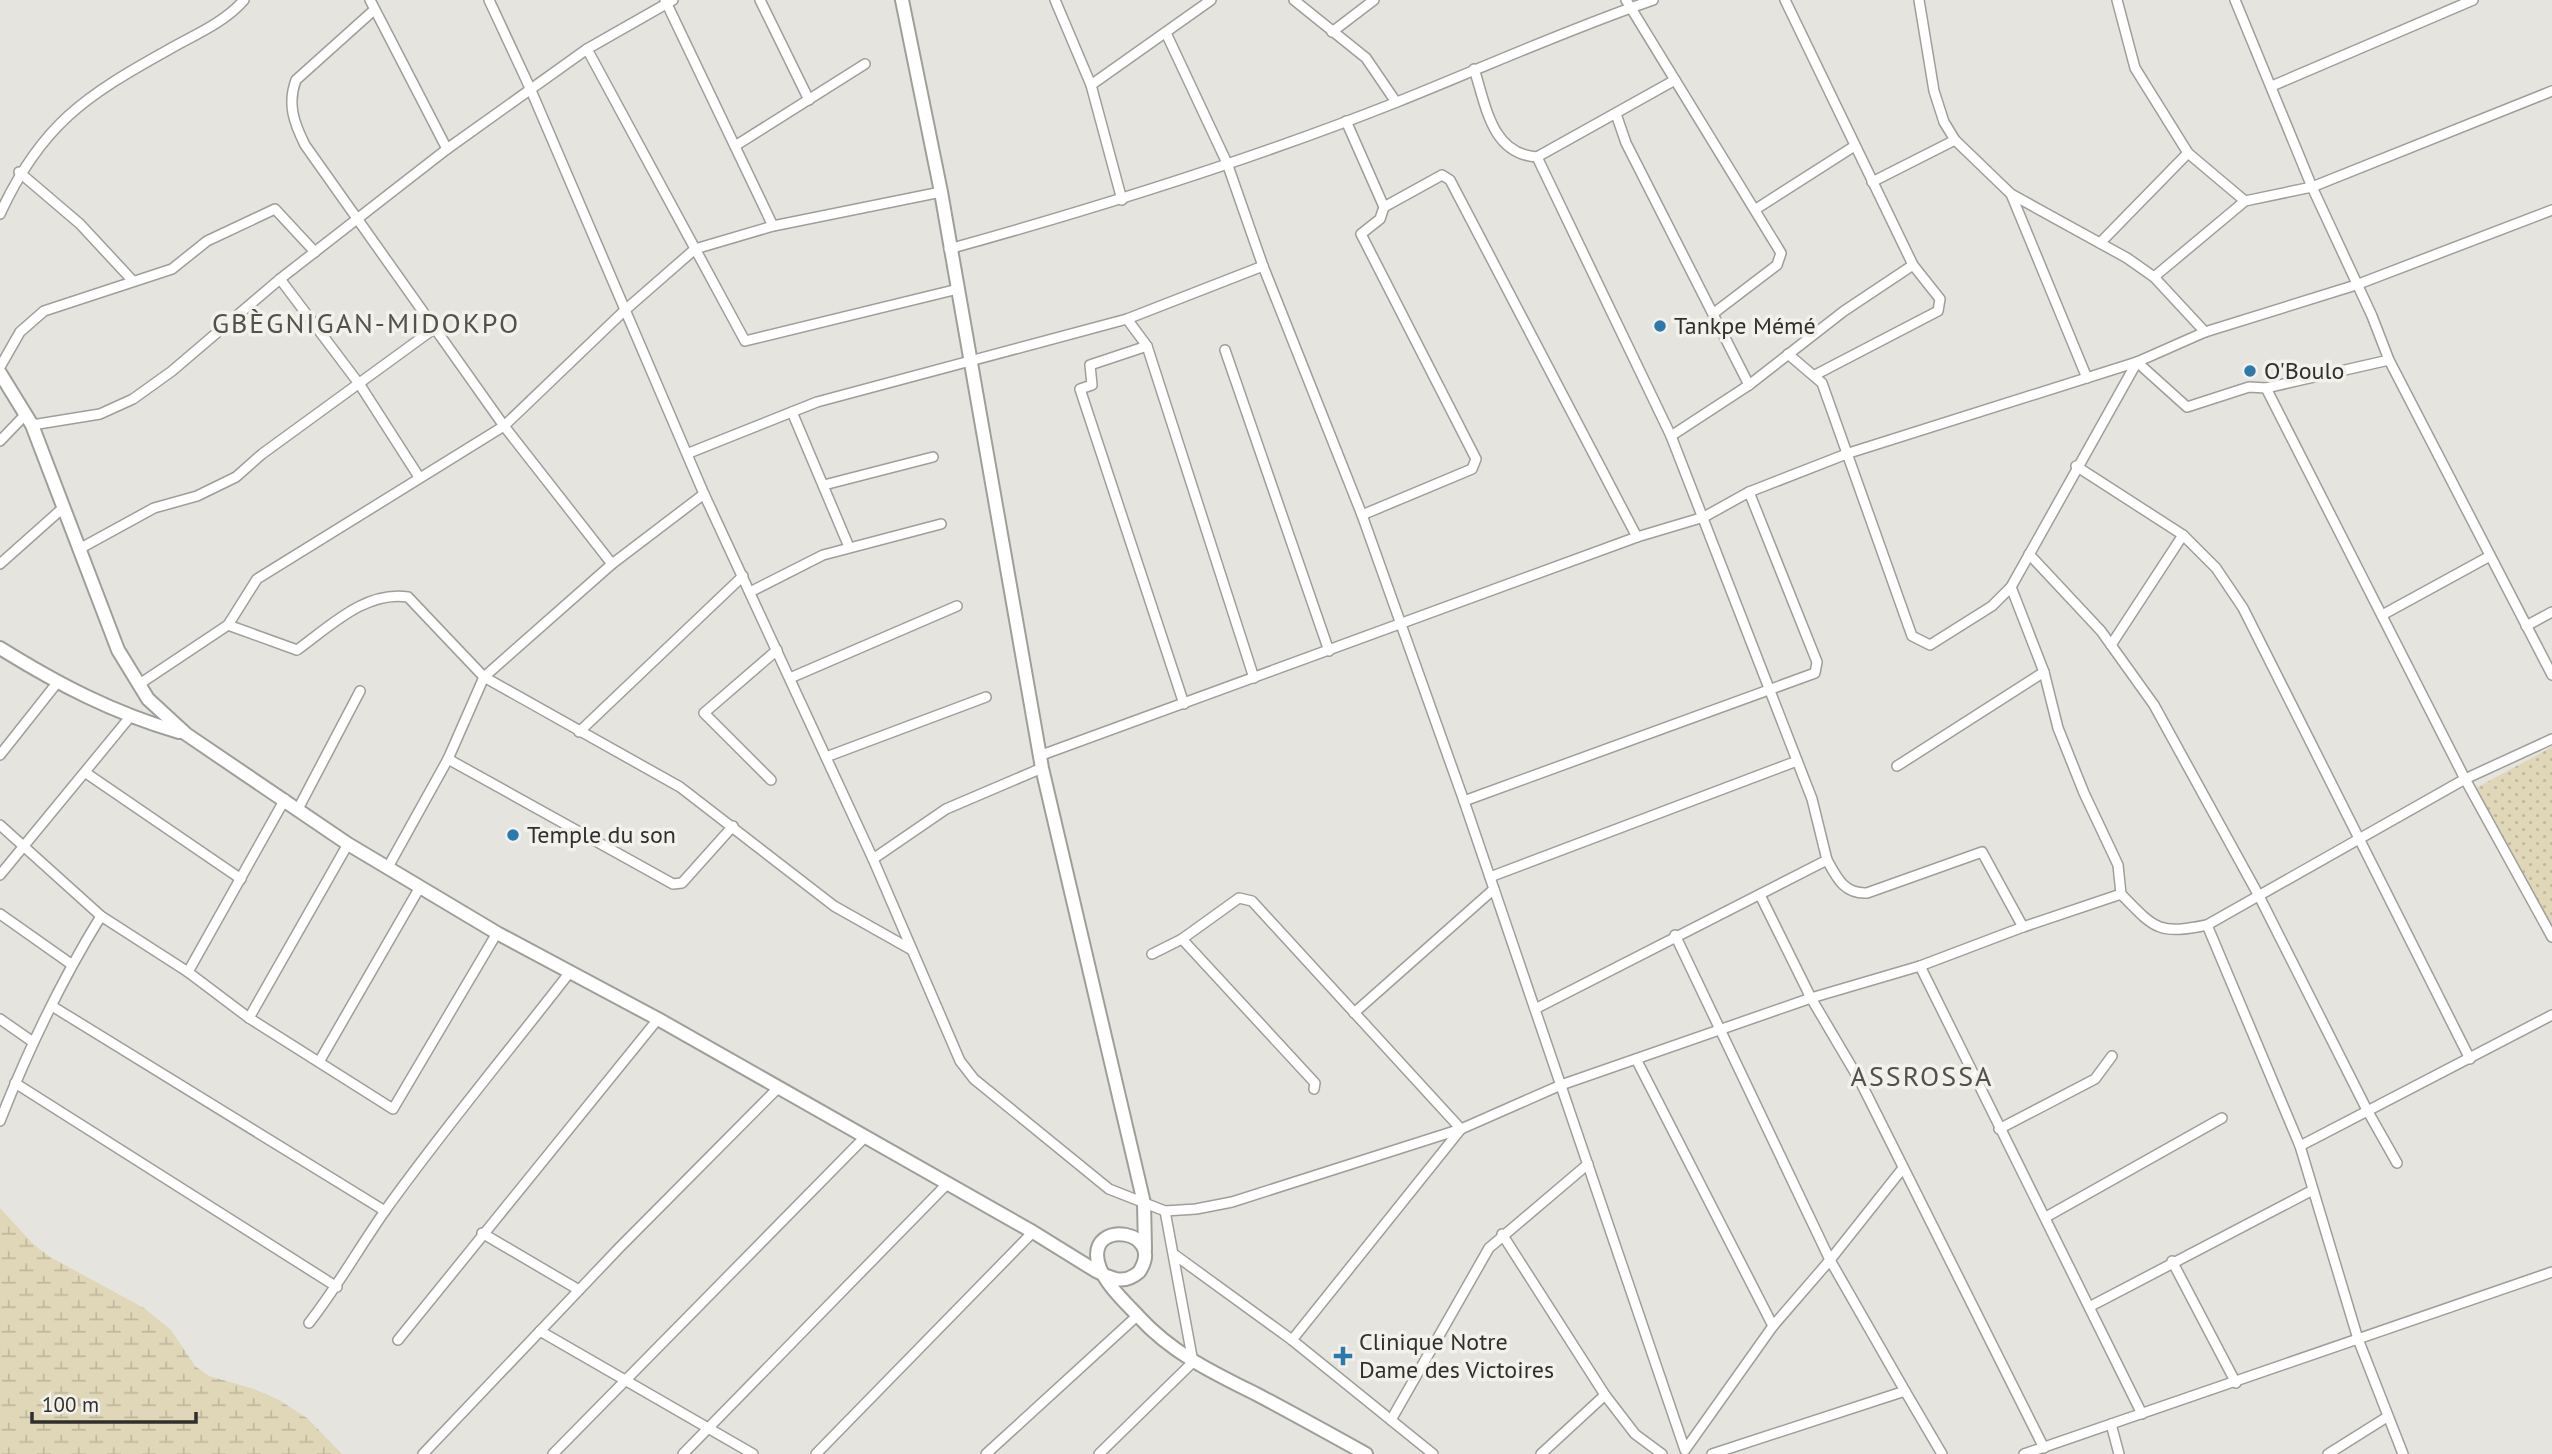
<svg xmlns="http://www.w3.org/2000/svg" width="2552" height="1454" viewBox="0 0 2552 1454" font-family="'PT Sans',sans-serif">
<defs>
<pattern id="wetland-marsh" width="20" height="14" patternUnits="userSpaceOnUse" patternTransform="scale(1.75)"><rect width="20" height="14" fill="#e0d6b8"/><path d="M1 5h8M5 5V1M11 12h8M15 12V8" fill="none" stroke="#c0b89e"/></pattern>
<pattern id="garden-dots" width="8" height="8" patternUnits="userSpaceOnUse" patternTransform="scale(1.75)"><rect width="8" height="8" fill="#e0d6b8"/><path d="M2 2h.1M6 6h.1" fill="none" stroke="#c0b89e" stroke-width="1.8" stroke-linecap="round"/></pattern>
</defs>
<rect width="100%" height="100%" fill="#e6e4de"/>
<path fill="url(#wetland-marsh)" d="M0 1208 33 1244 50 1257 144 1308 171 1330 195 1366 209 1376 254 1389 279 1400 307 1418 342 1454H0Z"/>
<path fill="url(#garden-dots)" d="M2552 747V930L2474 789Z"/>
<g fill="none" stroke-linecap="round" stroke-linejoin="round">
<defs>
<g id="street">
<path d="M370 0 447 149"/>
<path d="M489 0 530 88 704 494 873 859 960 1061 974 1079 1109 1189 1165 1211 1196 1209 1232 1202 1461 1129 1561 1085 1811 998 1920 966 2023 927 2121 894"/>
<path d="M665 0 773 226"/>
<path d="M760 0 809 100"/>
<path d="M1055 0 1091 85 1122 200"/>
<path d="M1294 0 1366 58 1396 102"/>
<path d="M1626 0 1781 253 1777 265 1714 313"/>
<path d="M1785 0 1913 265 1940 299 1938 311 1815 375"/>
<path d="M1919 0 1934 91 1944 122 1955 140 2011 194 2127 258 2154 277 2205 332"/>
<path d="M2117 0 2135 68 2188 153 2245 201"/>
<path d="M2235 0 2312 187 2372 316 2389 360 2552 675"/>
<path d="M374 10 296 80C287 104 294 123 305 145L504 426 612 564"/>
<path d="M1332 32 1374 0"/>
<path d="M1166 33 1227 163 1263 266 1362 515 1464 801 1685 1450 1773 1326 1636 1059"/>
<path d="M587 49 745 341 958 289"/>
<path d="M1474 69C1486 105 1491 154 1537 157L1675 80"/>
<path d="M1091 85 1211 0"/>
<path d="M2272 86 2473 0"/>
<path d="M1616 114 1626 143 1749 385"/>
<path d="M1346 121 1384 207 1380 219 1361 234 1476 459 1472 469 1362 515"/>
<path d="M735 146 865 64"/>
<path d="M19 172 80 224 132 280"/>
<path d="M1872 182 1955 140"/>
<path d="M2011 194 2087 378"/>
<path d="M1384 207 1442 175 1450 180 1637 537"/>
<path d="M1756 209 1853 147"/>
<path d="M0 214C41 125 85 96 168 50 194 35 224 23 244 0"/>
<path d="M2100 243 2188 153"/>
<path d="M949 249C1100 207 1251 160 1397 102 1482 68 1566 30 1653 0"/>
<path d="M2154 277 2245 201 2312 187 2552 91"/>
<path d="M280 279 360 385 419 477"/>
<path d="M1127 319 1147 346 1254 678"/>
<path d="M1147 346 1090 365 1092 385 1080 389 1184 704"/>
<path d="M1225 350 1329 651"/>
<path d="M1788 354 1822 383 1912 636 1930 645 1992 606 2011 587 2137 362"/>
<path d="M2137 362 2187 407 2249 387 2266 388 2389 360"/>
<path d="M0 367 20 332 44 311 172 269 207 241 275 209 315 252"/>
<path d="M2266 388 2465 779 2552 937"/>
<path d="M792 412 849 547"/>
<path d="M32 425 100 414 133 399 172 371 280 279 447 149 587 49 673 0"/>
<path d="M1671 436 1749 385 1844 311 1913 265"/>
<path d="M0 441 26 414"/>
<path d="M689 453 817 402 1127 319 1263 266"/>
<path d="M2076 466 2183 535 2216 568 2243 608 2470 1059"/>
<path d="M824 485 933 457"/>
<path d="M81 548 154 508 197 496 236 477 262 454 435 328"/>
<path d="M2029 554 2101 631 2154 705 2259 896 2367 1110 2397 1163"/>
<path d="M0 564 64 507"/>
<path d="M2011 587 2044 672 2058 728 2084 793 2118 865 2121 894C2155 929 2158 935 2207 925L2300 1146 2358 1339 2403 1454"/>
<path d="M750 592 823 555 941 524"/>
<path d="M2384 614 2490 556"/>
<path d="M228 625 297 650C329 627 366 590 408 597L484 677 680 787 834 906 912 950"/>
<path d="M2526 626 2552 612"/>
<path d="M2111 645 2183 535"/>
<path d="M790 678 957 606"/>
<path d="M138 685 228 625 257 579 504 426 624 311 695 249 773 226 941 192"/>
<path d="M579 732 743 576"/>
<path d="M0 755 57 683"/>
<path d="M1039 756 1637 537 1704 517 1749 492 1849 453 2137 362 2205 332 2356 285 2552 210"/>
<path d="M826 757 986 697"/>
<path d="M448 759 673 884 682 883 733 826"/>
<path d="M1897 766 2044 672"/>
<path d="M86 773 241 879"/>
<path d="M771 780 704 713 777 650"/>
<path d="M1464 801 1815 673 1817 662 1749 492"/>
<path d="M298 809 360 691"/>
<path d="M0 825 101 916 188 972 249 1018 393 1109 497 933"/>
<path d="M873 859 946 809 1042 768"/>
<path d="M1827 860C1837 878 1844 894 1867 893L1982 852 2023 927"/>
<path d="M388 867 448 759 484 677 612 564 704 494"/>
<path d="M0 875 130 717"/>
<path d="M1490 877 1797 761"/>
<path d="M1760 895 1811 998 1860 1081 2044 1448"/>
<path d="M0 914 71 964"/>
<path d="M2207 925 2465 779 2552 739"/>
<path d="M1675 935 1830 1260 1903 1168"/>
<path d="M1182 939 1315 1083 1314 1089"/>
<path d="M1152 954 1182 939 1239 898 1252 901 1461 1129 1292 1340"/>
<path d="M1920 966 2142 1414"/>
<path d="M188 972 285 799"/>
<path d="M52 1006 385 1211"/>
<path d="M1535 1009 1827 860 1812 799 1671 436 1537 157"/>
<path d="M1354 1013 1494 889"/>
<path d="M249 1018 348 844"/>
<path d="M0 1019 33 1042"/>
<path d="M319 1062 420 887"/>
<path d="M15 1083 337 1287"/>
<path d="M0 1121C28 1050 61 981 101 916"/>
<path d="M1999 1129 2095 1079 2112 1056"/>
<path d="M2300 1146 2552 1015"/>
<path d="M2046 1217 2222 1118"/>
<path d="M482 1233 579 1290"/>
<path d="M1502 1234 1605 1395"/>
<path d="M1175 1255 1292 1340 1433 1454"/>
<path d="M2172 1261 2236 1383"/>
<path d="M2091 1306 2311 1191"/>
<path d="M309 1323C338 1286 360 1246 387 1208 445 1127 509 1051 570 972"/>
<path d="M1773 1326 1830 1260 1905 1391"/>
<path d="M540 1331 753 1454"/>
<path d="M398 1340 658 1019"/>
<path d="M1391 1420 1489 1248 1588 1164"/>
<path d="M2111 1424 2119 1454"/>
<path d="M423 1454 620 1247 779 1087"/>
<path d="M553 1454 865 1137"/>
<path d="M683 1454 948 1183"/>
<path d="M816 1454 1033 1232"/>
<path d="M986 1454 1137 1316"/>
<path d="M1099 1454 1193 1362 1165 1211"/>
<path d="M1541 1454 1605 1395 1635 1434 1662 1454"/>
<path d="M1712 1454 1905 1391 1942 1454"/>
<path d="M2024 1454 2552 1272"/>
<path d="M2328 1454 2387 1417"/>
</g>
<g id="secondary">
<path d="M902 0 941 192 1042 768 1144 1203 1145 1249"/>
<path d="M0 373 32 425 118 650 148 699 186 734 348 844 497 933 658 1019 1033 1232 1096 1271C1112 1279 1124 1285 1139 1272 1167 1230 1088 1218 1098 1262 1102 1281 1126 1303 1139 1317 1173 1354 1214 1373 1258 1395 1294 1414 1330 1434 1366 1454"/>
<path d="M0 648C58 684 113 713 179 732"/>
</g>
</defs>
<use href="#street" stroke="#a09e99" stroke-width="12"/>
<use href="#secondary" stroke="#a09e99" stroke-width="16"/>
<use href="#street" stroke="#fff" stroke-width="9"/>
<use href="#secondary" stroke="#fff" stroke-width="12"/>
</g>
<g fill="#2c7aac" stroke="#f3f1ec" stroke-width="2.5">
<circle cx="1660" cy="326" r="7"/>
<circle cx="2250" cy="371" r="7"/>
<circle cx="513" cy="835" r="7"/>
<path d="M1339.5 1345.5h7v7h7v7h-7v7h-7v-7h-7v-7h7z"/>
</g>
<g text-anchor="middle" stroke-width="7" stroke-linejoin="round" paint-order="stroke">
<g font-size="24" fill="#302f2d" stroke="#f3f1ec" text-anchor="start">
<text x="1674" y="334">Tankpe Mémé</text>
<text x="2264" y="379">O'Boulo</text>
<text x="527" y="843">Temple du son</text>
<text x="1359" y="1350">Clinique Notre<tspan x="1359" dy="28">Dame des Victoires</tspan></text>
</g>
<g font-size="28" letter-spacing="2" fill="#53514c" stroke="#f3f1ec">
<text x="366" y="333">GBÈGNIGAN-MIDOKPO</text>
<text x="1922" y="1086">ASSROSSA</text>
</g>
</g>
<path d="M32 1412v10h164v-10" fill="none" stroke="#302f2d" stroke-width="3.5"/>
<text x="42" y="1412" font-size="21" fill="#302f2d" stroke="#f3f1ec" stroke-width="5" paint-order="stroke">100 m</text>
</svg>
